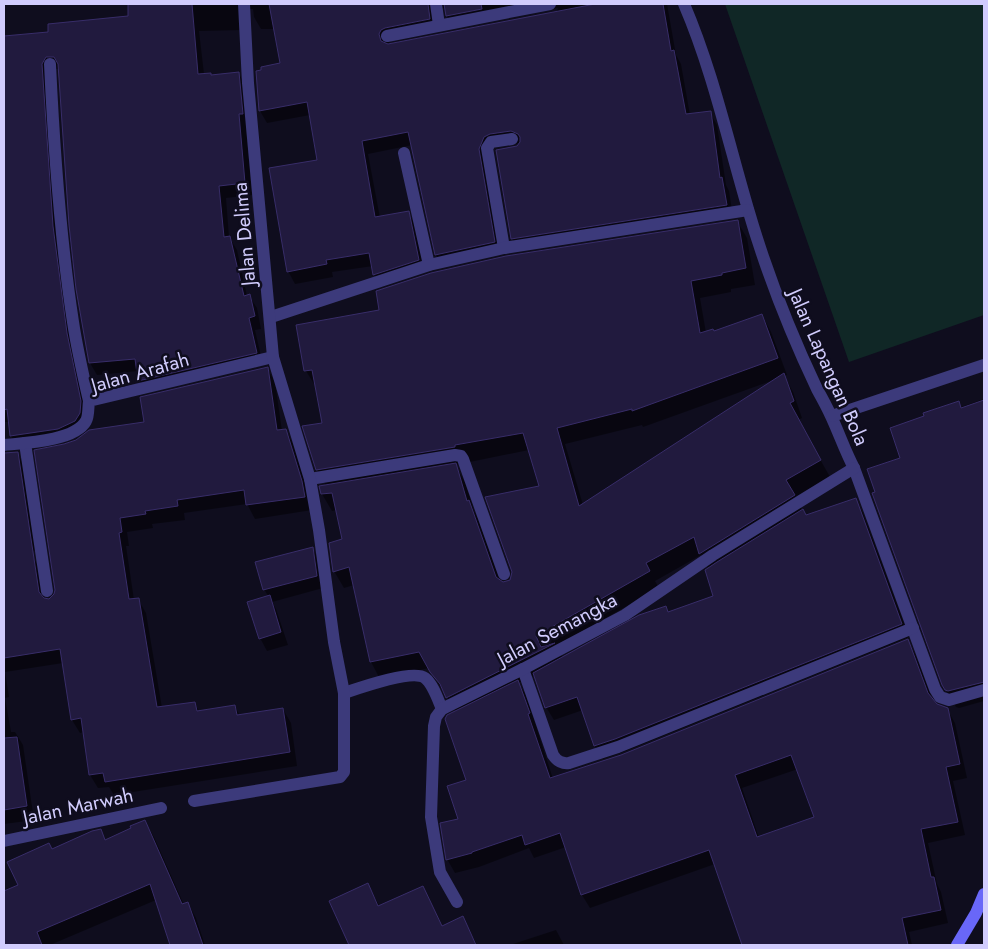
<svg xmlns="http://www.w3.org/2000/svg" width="988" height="949" viewBox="0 0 988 949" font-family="Jost,sans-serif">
<rect width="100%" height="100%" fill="#0f0d1e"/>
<path fill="#102726" d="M725 4H984V315L849 362Z"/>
<g fill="#0007" fill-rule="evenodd">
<path d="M129 4H667L676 55 681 64 690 115 710 113 717 125 726 185 729 191 733 217 519 251 512 238 517 147 520 143 497 146 491 150 501 254 444 267 436 255 412 145 368 154 380 218 408 212 415 225 426 272 382 287 374 274 373 266 332 272 333 277 295 284 288 271 318 161 310 115 267 123 260 111 281 64 275 29H261L254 17 253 9H247L243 30 199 31 204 74 211 76 239 74 246 86 249 126 246 127 252 195 226 198 229 237 237 250 247 296H249L257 308 261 329 255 330 263 365 146 393 139 380 138 371 97 375 90 363 60 69H53L48 78 87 415 86 428 18 448 11 436 9 422H4V38L50 33 130 17ZM443 8 446 9 447 16 454 28 558 8 557 11 552 13 386 46 392 40 436 32 435 13Z"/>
<path d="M737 221 747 238 755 285 731 289V292L700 298 706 333 714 332 762 315 771 332 787 375 784 376 793 392 802 418 798 420 830 477 795 497 806 517 856 500 863 513 909 637 623 752 603 759 595 746 583 710 554 720 546 707 535 675 518 683 526 695 553 779 621 756 907 640 915 654 933 701 936 705 947 709 955 723 967 778 953 781 965 835 928 843 937 884 941 892 948 923 909 932 912 945H743L715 864 590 908 582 895 566 847 534 858 529 848 479 867 455 873 447 859 460 820 467 780 456 712 429 668 380 679 371 662 354 585 344 588 334 571 344 540 337 510 332 511 322 494 326 486 317 469 323 424 316 387 306 371 381 311ZM774 380 583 505 565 444 642 425 643 427ZM529 450 541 486 513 576 508 583H501L478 519 474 511 465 482 455 465ZM701 555 709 569 715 596 669 613 666 608 563 658 556 646 659 588 655 581ZM798 769 815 818 759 838 742 788Z"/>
<path d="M267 368 275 382 282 431 286 430 293 444 309 496 312 510 255 519 247 504 184 513 185 520 152 524 153 528 127 532 129 546H126L134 600 138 599 146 613 162 708 194 703 200 712 235 706 240 716 283 709 291 723 297 766 114 795 109 787 98 788 90 775 84 732 80 733 72 720 63 663 5 672 9 697 5 698 11 732H15L23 745 34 820 4 824V562L33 557 41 571 45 599H52L146 423Z"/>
<path d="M984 399V701L959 708 956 707 943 685 926 417 958 402 961 407Z"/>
<path d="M17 453 25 466 37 551 4 547V455Z"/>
<path d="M312 548 320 561 323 588 272 602 276 609 288 645 267 651 260 638 268 596 264 589Z"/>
<path d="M145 822 154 837 184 905 188 903 196 918 205 945H172L156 900 50 945H4V892L19 885 52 850 100 830 106 841Z"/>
<path d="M368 885 380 907 423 887 443 927 463 918 477 945H350L330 902Z"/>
<path d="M556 930 564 945H510Z"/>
</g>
<g fill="#211a3e" stroke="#382d69" fill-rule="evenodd">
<path d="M128 4H192L198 74 211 73V75L239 72 243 114H239L245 183 219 186 224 237 230 236 244 296 250 294 255 316 249 318 257 353 138 381 135 359 89 363 76 289 69 225 58 64 54 57H46L42 64 53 226 67 333 81 401 80 413 75 421 58 429 10 436 7 409 4 410V36L48 32V24L128 16Z"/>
<path d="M269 4H428L430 19 385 28 381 30 379 34 381 41 388 44 595 4H663L671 51 674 50 686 114 711 111 720 178 722 177 727 205 511 239 496 150 517 146 520 142V137L518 134 511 131 490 134 484 137 479 149 495 242 435 255 408 132 362 141 375 217 409 211 419 260 373 275 369 253 326 260 327 264 287 272 269 168 317 160 307 102 259 111 256 71 261 70V67L280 63Z"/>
<path d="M444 4H481L482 9 446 16Z"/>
<path d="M738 220 746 268 722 273V275L691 281 700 333 713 329 714 331 762 314 778 358 632 411V409L557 428 579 506 784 373 794 401 790 403 821 460 786 480 795 495 699 554 694 537 646 563 650 571 536 636 541 647 555 643 446 698 440 684 430 672 419 652 370 662 349 567 333 572 329 543 342 539 332 493 321 494 319 486 456 463 467 501 469 500 496 577 503 582 510 580 512 572 485 497 539 486 523 433 455 445V447L316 470 302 426 322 423 312 370 304 371 296 325 379 310 376 291 431 273 506 256Z"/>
<path d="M268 367 277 430 286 429 302 481 305 497 246 505 244 490 177 500 178 506 145 511 146 514 120 518 122 532 119 533 129 599 139 598 157 707 195 702 197 711 235 705 237 715 283 708 290 752 105 782 103 773 89 775 81 718 71 720 60 649 4 658V453L18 452 39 592 44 598 49 599 54 594 55 590 34 450 64 444 76 440 89 430 144 422 140 397Z"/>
<path d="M984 400V682L948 691 945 690 942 685 872 493 875 492 867 469 900 458 890 428 924 416 923 413 959 401 961 408Z"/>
<path d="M856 498 902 624 615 739 594 746 577 697 545 708 533 673 639 615 666 606 668 612 713 596 705 570 717 562 803 509 806 515Z"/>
<path d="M313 547 317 576 263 590 255 562Z"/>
<path d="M270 595 281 632 259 639 247 602Z"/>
<path d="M908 639 928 693 937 704 948 708 960 764 946 767 958 822 921 829 931 877H934L941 910 902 918 908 945H742L709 850 581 895 560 833 525 845 522 835 472 852V853L446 860 440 823 458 819 447 786 466 780 445 719 447 715 518 680 530 713 528 714 550 778 621 755ZM791 755 814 817 757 837 735 775Z"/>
<path d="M17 737 27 806 4 810V738Z"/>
<path d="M145 820 182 904 188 902 203 945H170L150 884 37 932 42 945H4V891L18 885 7 862 49 843 52 849 92 831 101 829 105 840 131 828 130 826Z"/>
<path d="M368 883 378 906 423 886 442 926 463 916 476 945H349L329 901Z"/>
</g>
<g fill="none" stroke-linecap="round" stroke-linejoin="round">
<g stroke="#3c3a7b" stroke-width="12">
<path d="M436 4 439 25"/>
<path d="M684 4C712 69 728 141 748 209 766 271 790 332 817 389 822 398 827 407 831 416 839 433 845 451 854 468L935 689 940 697 949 700 984 690"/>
<path d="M387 36 550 4"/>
<path d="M50 64C54 150 60 237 73 322 77 349 83 375 89 401"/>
<path d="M404 153 429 265"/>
<path d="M504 248 487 148 491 142 512 139"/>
<path d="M271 317 429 265 504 248 748 210"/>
<path d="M832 416 984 365"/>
<path d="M25 443 47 591"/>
<path d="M4 445C25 443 75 441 86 421 89 416 88 407 89 401L273 357"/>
<path d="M310 479 455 455 461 456 463 459 504 574"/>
<path d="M523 669 553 755C557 761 561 764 569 763L618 747 913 628"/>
<path d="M344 693C359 688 413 669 425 678 433 684 438 700 442 709"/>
<path d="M194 801 340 777 344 772V693L334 642 319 530 310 479 273 357 248 83 244 4"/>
<path d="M4 841 161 808"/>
<path d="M457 902 440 872 431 817 434 726 436 717 442 709 523 669 625 615 713 555 854 468"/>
</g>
<path stroke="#6967f8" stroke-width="12" d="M957 945 976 913 984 894"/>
</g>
<g text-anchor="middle" stroke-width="5" stroke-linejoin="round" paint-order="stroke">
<g font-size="20" fill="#d1ccfd" stroke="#0f0d1e">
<text transform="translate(244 234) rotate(-95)" y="7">Jalan Delima</text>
<text transform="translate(829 367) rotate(66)" y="7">Jalan Lapangan Bola</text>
<text transform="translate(140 372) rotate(-16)" y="7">Jalan Arafah</text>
<text transform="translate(557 629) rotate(-28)" y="7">Jalan Semangka</text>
<text transform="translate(78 806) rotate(-12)" y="7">Jalan Marwah</text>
</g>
</g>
<rect width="988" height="949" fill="none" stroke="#d1ccfd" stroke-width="10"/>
</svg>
